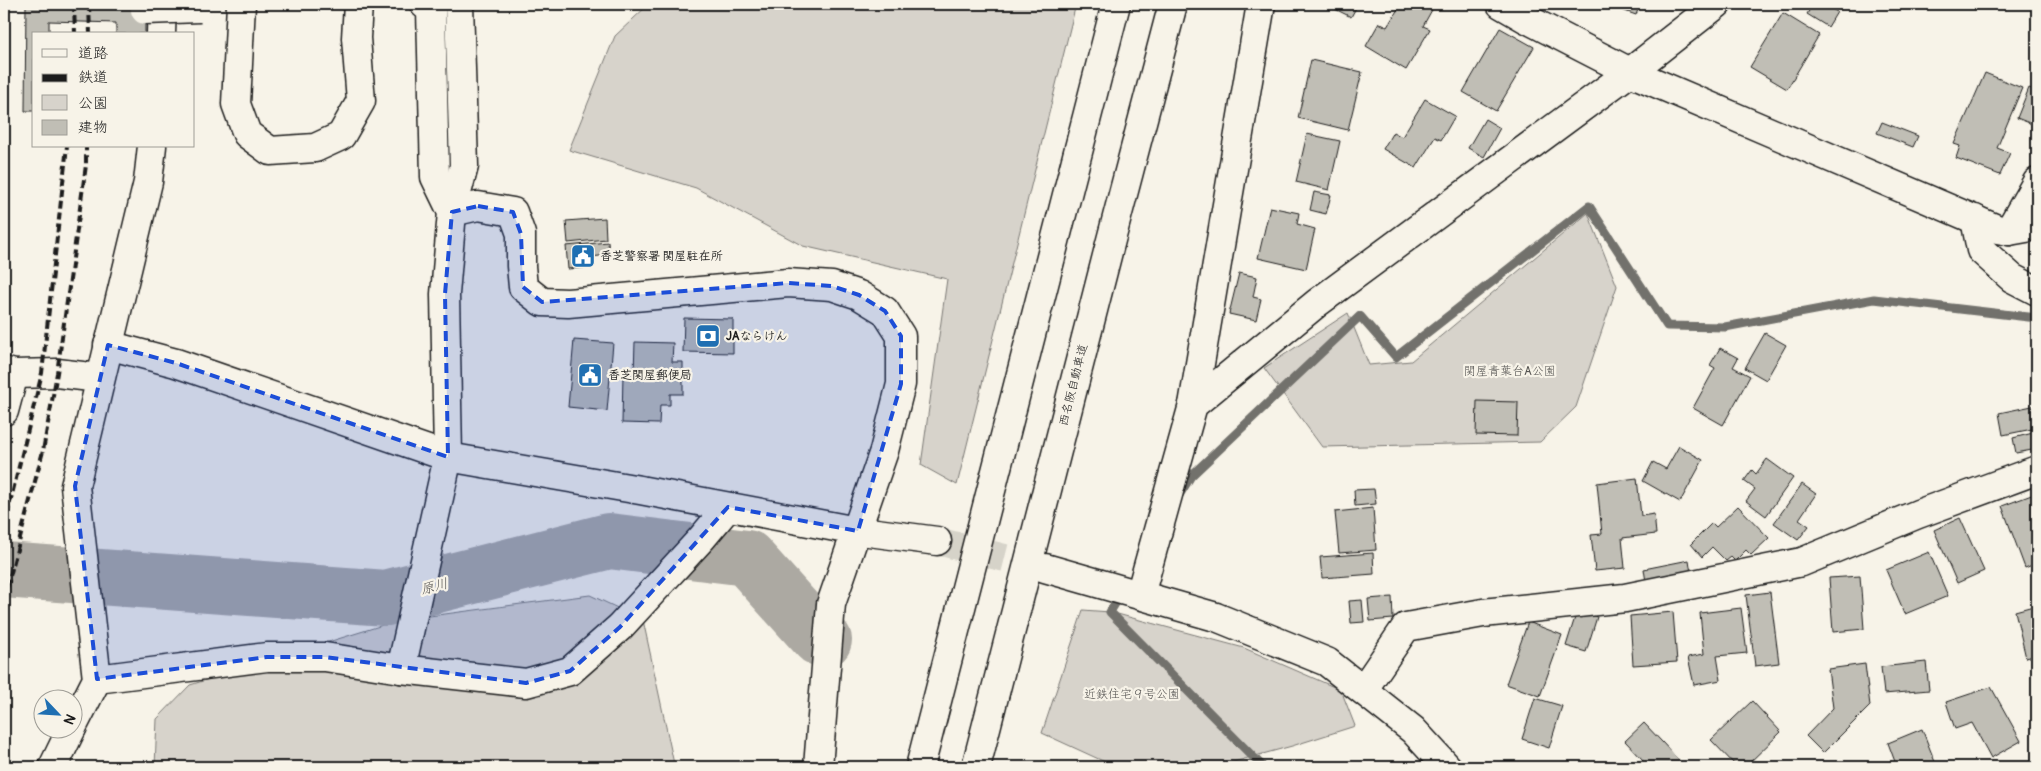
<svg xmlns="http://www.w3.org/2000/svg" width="2041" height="771" viewBox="0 0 2041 771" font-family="Pangolin,'Klee One',sans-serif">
<rect width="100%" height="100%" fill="#f7f3e8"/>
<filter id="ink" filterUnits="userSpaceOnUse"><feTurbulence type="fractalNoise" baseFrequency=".02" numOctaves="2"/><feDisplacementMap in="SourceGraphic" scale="10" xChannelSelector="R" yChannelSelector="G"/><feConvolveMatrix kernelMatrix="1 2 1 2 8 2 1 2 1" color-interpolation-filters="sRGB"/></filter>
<g filter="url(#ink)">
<g fill="#d7d3cb" stroke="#7a7874">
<path d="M649 4H1076L957 485 921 465 947 279 803 246 696 188 569 150 615 36Z"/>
<path d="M1588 213 1617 286 1576 407 1540 442 1322 447 1264 368 1348 313 1369 365 1411 361Z"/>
<path d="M590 595 643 620 674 764 671 767H155L157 719 190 685 399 620Z"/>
<path d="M1083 610 1110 612 1244 648 1341 690 1355 726 1292 746 1215 767H1116L1042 733Z"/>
</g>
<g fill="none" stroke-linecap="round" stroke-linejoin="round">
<g stroke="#72716c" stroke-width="9">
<path d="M1178 497 1191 476 1360 316 1396 357 1589 206 1667 326 1725 327 1874 299 2037 318"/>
<path d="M1121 594 1110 612 1263 767"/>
</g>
<path stroke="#aca9a2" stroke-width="56" d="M4 570 386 598 609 541 747 558 819 638 824 640"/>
</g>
<g fill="#c0beb5" stroke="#1c1c1c">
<path d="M26 4H145V34H116V23L49 21V34H34V111H25Z"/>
<path d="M1333 4H1358L1351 17 1331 7Z"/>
<path d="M1401 4H1425L1433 8 1423 26 1430 29 1406 70 1366 46 1379 23 1387 27Z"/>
<path d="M1605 4H1640L1636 15Z"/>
<path d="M1813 4H1824L1837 12 1828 27 1807 14Z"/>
<path d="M1783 13 1819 35 1787 89 1750 67Z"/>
<path d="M1500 28 1534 47 1496 111 1463 92Z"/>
<path d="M1311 60 1362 72 1348 130 1298 118Z"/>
<path d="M1985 73 2022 88 1997 148 2010 153 2000 175 1956 158 1960 146 1954 144Z"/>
<path d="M2029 88 2037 91V126L2017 118Z"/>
<path d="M1425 99 1455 116 1441 140 1435 137 1416 168 1383 149 1393 132 1402 137Z"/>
<path d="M1485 119 1500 128 1484 157 1468 148Z"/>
<path d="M1882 122 1918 136 1913 147 1877 133Z"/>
<path d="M1307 134 1340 141 1329 190 1296 182Z"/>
<path d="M1314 192 1331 195 1326 214 1310 210Z"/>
<path d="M1270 207 1299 213 1297 224 1315 229 1306 269 1258 258Z"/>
<path d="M605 218 606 239 568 243 566 221Z"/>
<path d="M608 242 609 255 590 257 591 267 568 269 566 246Z"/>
<path d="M1239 273 1257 277 1253 297 1261 299 1256 320 1229 314Z"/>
<path d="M684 318 733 319V353L683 352Z"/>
<path d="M1765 333 1786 345 1766 380 1745 368Z"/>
<path d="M574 340 613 343 607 411 568 407Z"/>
<path d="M635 342 673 343 672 362H683V394H670V405H660L659 424 622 423 623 373H634Z"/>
<path d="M1720 348 1738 358 1733 367 1750 376 1723 425 1693 408 1715 368 1710 365Z"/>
<path d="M1477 401 1518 402 1517 436 1476 435Z"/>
<path d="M2037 405V428L2003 435 1999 413Z"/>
<path d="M2037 432V449L2016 453 2013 438Z"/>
<path d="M1679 446 1703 460 1680 502 1643 481 1653 462 1666 469Z"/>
<path d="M1767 459 1793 478 1766 516 1746 501 1755 489 1744 481 1752 470 1756 474Z"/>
<path d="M1637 478 1641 516 1654 514 1656 534 1622 538 1625 568 1595 571 1591 535 1602 534 1597 483Z"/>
<path d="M1802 484 1816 494 1799 519 1809 526 1798 540 1774 523Z"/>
<path d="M1374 489 1376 504 1355 506 1354 490Z"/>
<path d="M2037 493V563L2025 568 2002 506Z"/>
<path d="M1738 506 1769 538 1751 555 1746 550 1735 561 1731 557 1726 561 1712 547 1702 557 1691 544 1712 523 1716 527Z"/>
<path d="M1373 508 1376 550 1339 553 1335 512Z"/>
<path d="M1960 518 1984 571 1957 583 1934 530Z"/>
<path d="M1929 552 1948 596 1905 614 1886 570Z"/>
<path d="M1373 553 1374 574 1322 578 1320 557Z"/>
<path d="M1689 560 1691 573 1646 582 1644 569Z"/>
<path d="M1860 576 1864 629 1833 632 1829 578Z"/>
<path d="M1770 592 1779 663 1755 666 1746 595Z"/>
<path d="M1392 597 1393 619 1370 621 1368 599Z"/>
<path d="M1362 600 1364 622 1351 623 1349 601Z"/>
<path d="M2037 605V655L2026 658 2015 611Z"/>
<path d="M1741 608 1747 653 1717 656 1721 680 1694 685 1688 657 1704 654 1700 613Z"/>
<path d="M1577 611 1597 617 1586 652 1566 646Z"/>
<path d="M1673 612 1677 662 1633 665 1630 616Z"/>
<path d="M1528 622 1562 635 1540 696 1506 684Z"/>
<path d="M1926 662 1929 690 1884 694 1881 667Z"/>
<path d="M1865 664 1870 706 1823 753 1806 736 1833 708 1828 669Z"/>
<path d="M1991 687 2021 741 1991 758 1972 723 1955 729 1946 702Z"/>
<path d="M1535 698 1562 706 1549 748 1522 739Z"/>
<path d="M1752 701 1781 732 1745 767H1737L1711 740Z"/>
<path d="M1644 723 1662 742 1685 767H1635L1643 760 1625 741Z"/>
<path d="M1922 729 1937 767H1897L1888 743Z"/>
</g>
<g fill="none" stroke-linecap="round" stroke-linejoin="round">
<path stroke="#d6d3c9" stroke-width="28" stroke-dasharray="28 14" stroke-linecap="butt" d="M937 541 1045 568"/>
<defs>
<g id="minor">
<path d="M241 4 236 104 247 134 270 151 315 148 341 136 361 101 356 38 358 4"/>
<path d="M424 4 431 10 435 177 452 212"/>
<path d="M1501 4 1527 19 1630 72 1997 229 2009 231 2037 226"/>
<path d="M161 34 162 4"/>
<path d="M452 212 478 206 513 212 521 234V266L523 287 542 302 568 303 788 283 832 286 859 295 885 311 901 336V384L884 451 831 604 818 767"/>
<path d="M1975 219 1981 250 2012 278 2037 291"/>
<path d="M2009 231 2037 182"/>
<path d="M108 345 176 363 448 457 640 490 846 529 937 541"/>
<path d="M4 371 14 374 57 373 99 378"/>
<path d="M1193 405 1261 4"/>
<path d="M4 411 14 374"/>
<path d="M1045 568 1216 617 1327 662 1413 730 1447 767"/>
<path d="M1140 595 1193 405 1317 303 1630 72 1717 4"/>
<path d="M401 669 448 457 445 294 452 212 464 166 459 4"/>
<path d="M97 679 267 657H325L401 669 526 683 570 671 620 627 702 538 728 507"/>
<path d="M1363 690 1406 627 1483 613 1625 598 1802 562 1918 514 2037 470"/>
<path d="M72 728 97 679 75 486 148 182 152 146"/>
<path d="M53 767 72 728"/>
</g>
<g id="highway">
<path d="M920 767 1116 4"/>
<path d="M976 767 1111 240 1173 4"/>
</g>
</defs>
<use href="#minor" stroke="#1c1c1c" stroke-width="31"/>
<use href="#highway" stroke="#1c1c1c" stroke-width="31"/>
<use href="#minor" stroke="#f7f3e8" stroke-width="28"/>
<use href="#highway" stroke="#f7f3e8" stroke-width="28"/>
<g stroke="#1c1c1c" stroke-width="4" stroke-dasharray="8 4" stroke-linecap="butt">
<path d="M74 4 75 34"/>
<path d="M89 4 90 34"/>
<path d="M4 527 42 373 67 146"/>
<path d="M4 599 43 451 57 373 86 165V146"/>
</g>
<defs>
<path id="minor-bridge" d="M145 10 200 8"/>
</defs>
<use href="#minor-bridge" stroke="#1c1c1c" stroke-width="31" stroke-linecap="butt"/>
<use href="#minor-bridge" stroke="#f7f3e8" stroke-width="28"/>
</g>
</g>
<path fill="#1d4ed8" fill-opacity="0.2" stroke="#1d4ed8" stroke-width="4" stroke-dasharray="10 6" stroke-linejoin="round" d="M478 206 513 212 521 234 523 287 542 302 788 283 832 286 859 295 885 311 901 336V384L858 531 728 507 620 627 570 671 526 683 325 657H267L97 679 75 486 108 345 176 363 448 457 445 294 452 212Z"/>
<defs>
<symbol id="civic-square" viewBox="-11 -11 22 22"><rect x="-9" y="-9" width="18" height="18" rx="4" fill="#1f6fb2" stroke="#f7f3e8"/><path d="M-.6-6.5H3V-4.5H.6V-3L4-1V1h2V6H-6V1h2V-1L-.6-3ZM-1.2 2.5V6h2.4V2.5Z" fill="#fff"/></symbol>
<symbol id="bank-square" viewBox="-11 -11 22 22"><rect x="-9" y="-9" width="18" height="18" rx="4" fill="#1f6fb2" stroke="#f7f3e8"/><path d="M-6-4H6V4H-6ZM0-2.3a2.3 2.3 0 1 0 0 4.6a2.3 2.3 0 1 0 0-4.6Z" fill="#fff"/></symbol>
</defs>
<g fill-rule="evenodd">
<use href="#civic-square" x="569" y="242" width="28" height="28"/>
<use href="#bank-square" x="694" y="322" width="28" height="28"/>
<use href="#civic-square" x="576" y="361" width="28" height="28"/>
</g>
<g text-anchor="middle" stroke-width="4.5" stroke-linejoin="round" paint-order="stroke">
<g font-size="12" font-weight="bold" fill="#1c1c1c" stroke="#f7f3e8" text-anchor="start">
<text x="600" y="260">香芝警察署 関屋駐在所</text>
<text x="726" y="340">JAならけん</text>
<text x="608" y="379">香芝関屋郵便局</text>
</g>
<g font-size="12" fill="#545351" stroke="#f7f3e8">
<text x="1510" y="375">関屋青葉台A公園</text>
<text x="1132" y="698">近鉄住宅９号公園</text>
</g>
<g font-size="12" fill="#1c1c1c" stroke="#f7f3e8">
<text transform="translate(1073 385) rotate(-76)" y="4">西名阪自動車道</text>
</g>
<g font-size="14" font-style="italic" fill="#565452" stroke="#f7f3e8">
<text transform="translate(434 586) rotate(-14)" y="5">原川</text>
</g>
</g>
<rect width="2041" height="771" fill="none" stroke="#f7f3e8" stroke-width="20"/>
<rect x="10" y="10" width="2021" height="751" fill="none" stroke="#1c1c1c" stroke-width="2" filter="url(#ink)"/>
<rect x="32" y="32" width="162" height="115" fill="#f7f3e8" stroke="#9f9d96"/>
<rect x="42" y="49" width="25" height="8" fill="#f7f3e8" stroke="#9f9d96"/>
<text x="78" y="58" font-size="15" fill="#1c1c1c">道路</text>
<rect x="42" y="74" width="25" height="8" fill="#1c1c1c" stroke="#9f9d96"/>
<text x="78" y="82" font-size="15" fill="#1c1c1c">鉄道</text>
<rect x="42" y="95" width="25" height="15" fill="#d7d3cb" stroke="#9f9d96"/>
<text x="78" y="108" font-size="15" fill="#1c1c1c">公園</text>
<rect x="42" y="120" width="25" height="15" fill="#c0beb5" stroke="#9f9d96"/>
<text x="78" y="132" font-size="15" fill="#1c1c1c">建物</text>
<g transform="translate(58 714) rotate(115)"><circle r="24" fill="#f7f3e8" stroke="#9f9d96"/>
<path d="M0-4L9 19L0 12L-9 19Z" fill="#1f6fb2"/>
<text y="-8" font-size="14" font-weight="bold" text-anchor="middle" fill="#1c1c1c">N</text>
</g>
</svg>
